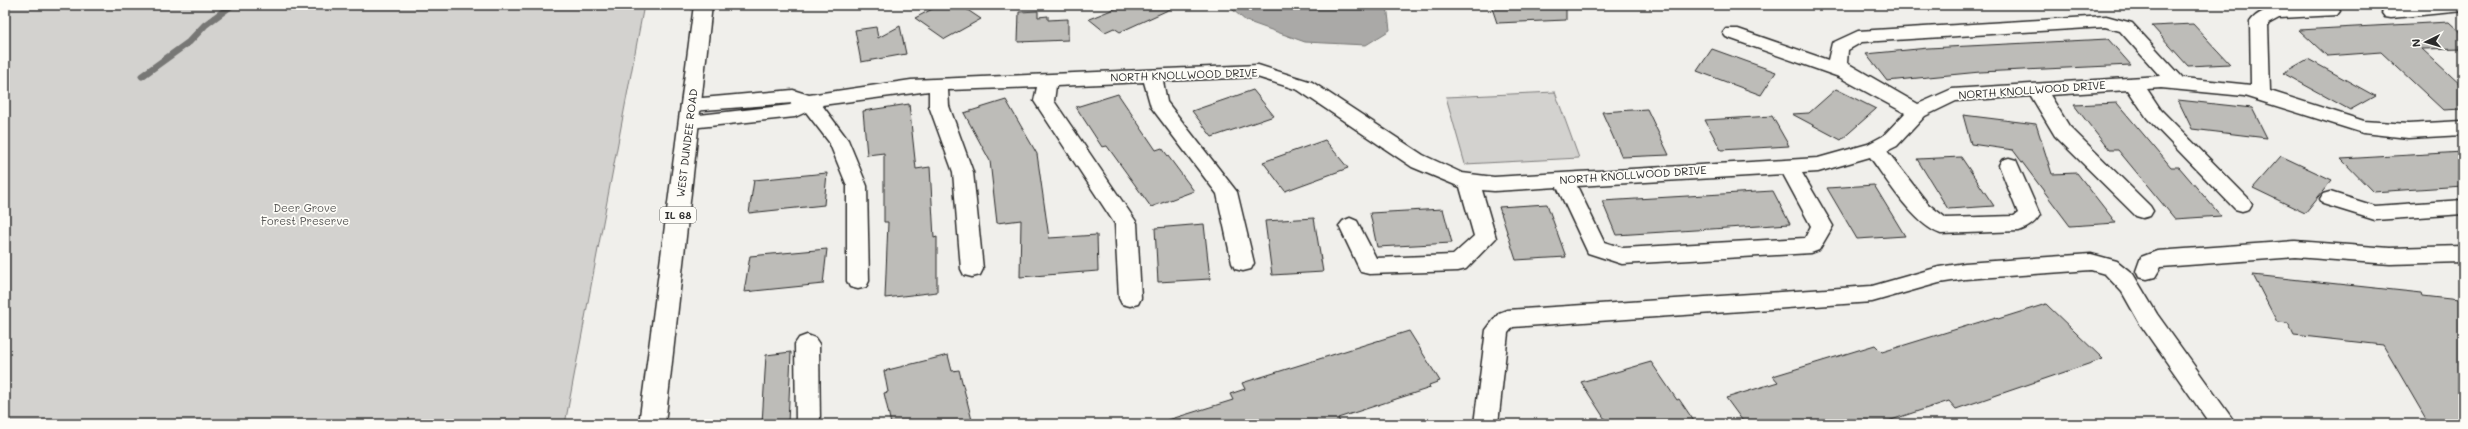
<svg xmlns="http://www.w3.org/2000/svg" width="2468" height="429" viewBox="0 0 2468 429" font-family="Mali,sans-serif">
<rect width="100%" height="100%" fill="#f0efeb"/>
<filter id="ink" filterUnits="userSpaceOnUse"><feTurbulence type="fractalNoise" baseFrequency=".025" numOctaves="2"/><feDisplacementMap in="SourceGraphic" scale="8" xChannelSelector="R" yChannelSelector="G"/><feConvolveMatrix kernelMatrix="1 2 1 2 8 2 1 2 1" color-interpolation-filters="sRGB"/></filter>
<g filter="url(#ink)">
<g fill="#d3d2cf" stroke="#7f7e7d">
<path d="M5 5H644L565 424H5Z"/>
<path d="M1555 92 1579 158 1465 164 1446 97Z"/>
</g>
<path fill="#aaa9a7" stroke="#777775" d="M1227 5H1387L1390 30 1366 45 1305 42 1246 21Z"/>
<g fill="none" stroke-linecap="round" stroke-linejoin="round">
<path stroke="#777775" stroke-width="7" d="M142 76 189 42 205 25 232 5"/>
</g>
<g fill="#bdbcb8" stroke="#2b2b2b">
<path d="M940 5H960L981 19 945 39 915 18Z"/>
<path d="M1124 5H1179L1120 32 1114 28 1105 32 1089 19Z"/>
<path d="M1491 5H1566V20L1497 23Z"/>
<path d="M1038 11V17L1048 16V20L1068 19V40L1018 42 1019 12Z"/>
<path d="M2449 22 2463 35V48L2422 49 2463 87V109L2443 110 2381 52 2327 56 2299 30Z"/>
<path d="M2193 24 2230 64 2188 66 2152 26Z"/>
<path d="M900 26 906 54 861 62 855 30 876 27 878 38Z"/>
<path d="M2108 39 2131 65 1980 72 1887 81 1866 54 1928 48Z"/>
<path d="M1712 49 1776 72 1761 95 1697 71Z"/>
<path d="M2308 59 2375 96 2350 110 2283 73Z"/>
<path d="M1836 89 1876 109 1841 140 1792 114 1809 113Z"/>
<path d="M1253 90 1274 116 1212 137 1192 111Z"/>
<path d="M1118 94 1156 150 1162 148 1194 191 1151 207 1107 146 1102 147 1076 107Z"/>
<path d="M1006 100 1037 154 1049 238 1097 235 1098 271 1020 277 1021 220 997 223 990 161 964 113Z"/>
<path d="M2178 100 2252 108 2267 138 2192 129Z"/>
<path d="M2117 103 2171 167H2179L2221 216 2175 219 2118 150H2109L2074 105Z"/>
<path d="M909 104 916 169 930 167 934 238 937 237V292L885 298 888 222H884V153L867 155 863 111Z"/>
<path d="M1647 109 1669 155 1622 157 1602 112Z"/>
<path d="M1963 115 2036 124 2052 174 2077 173 2116 223 2070 226 2013 150 1971 144Z"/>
<path d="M1772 116 1789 146 1721 150 1705 120Z"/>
<path d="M1325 140 1348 168 1285 191 1263 162Z"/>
<path d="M2463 152V186L2373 192 2341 159Z"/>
<path d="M2281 156 2332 180 2305 213 2253 188Z"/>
<path d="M1961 157 1994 206 1948 209 1917 159Z"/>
<path d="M827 173 824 205 749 213 754 180Z"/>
<path d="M1874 185 1905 236 1857 239 1827 188Z"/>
<path d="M1773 191 1790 224 1616 235 1602 201Z"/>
<path d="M1547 204 1566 257 1516 260 1499 207Z"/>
<path d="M1443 209 1452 243 1377 247 1370 213Z"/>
<path d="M1314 218 1323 272 1272 275 1265 221Z"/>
<path d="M1204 224 1210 279 1158 282 1155 228Z"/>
<path d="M827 249 823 284 744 292 750 256Z"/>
<path d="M2253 275 2422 293 2423 296 2459 300 2463 305V424H2429L2383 345 2294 335 2288 323 2277 322Z"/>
<path d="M2046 304 2103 359 1956 409 1949 401 1879 424H1745L1726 398 1778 382 1773 376 1875 345 1882 352 1996 317 1998 319Z"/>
<path d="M1409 331 1440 381 1429 385 1430 388 1338 418 1341 424H1169L1168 420 1233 400 1230 394 1245 389 1242 383Z"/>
<path d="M791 352 788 424H762L766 355Z"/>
<path d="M948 355 952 371 959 370 973 424H891L884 393 888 392 884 371Z"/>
<path d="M1651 362 1677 400 1679 399 1696 424H1608L1581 382Z"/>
</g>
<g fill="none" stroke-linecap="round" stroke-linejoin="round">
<defs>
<g id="minor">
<path d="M2418 5H2463V11L2391 18 2385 17 2382 13 2385 9Z"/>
<path d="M2331 6 2337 7 2340 11 2337 15 2279 18 2268 24 2270 91 2364 121 2408 124 2463 121V135L2408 138 2363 133 2244 96 2161 88 2147 89 2161 110 2249 199 2252 204 2249 209 2242 211 2235 209 2147 118 2128 90 2050 95 2069 126 2150 206 2153 211 2150 216 2143 218 2136 216 2055 136 2031 96 1956 101 1925 116 1897 146 1887 151 1928 204 1946 218 2014 216 2018 213 1999 165 2002 160 2009 158 2016 160 2040 215C2035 223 2028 228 2019 231L1941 234C1914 225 1887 180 1870 157L1818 172 1802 173 1833 226 1819 250 1811 253 1622 264 1588 253 1557 187 1494 191 1482 190 1496 238 1466 269 1458 271 1369 274 1361 272 1358 266 1339 226 1343 221 1350 218 1357 221 1376 258 1453 255 1474 236 1460 187 1412 167 1298 90 1257 77 1163 81 1167 102 1237 192 1254 263 1251 269 1243 271 1235 269 1232 263 1217 194 1151 107 1144 82 1056 86 1054 101 1137 223 1141 298 1138 304 1130 306 1122 304 1119 298 1115 224 1034 101 1037 87 948 90 949 106 973 172 983 269 980 275 972 277 964 275 961 269 953 172 929 106V91L822 105 848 140 867 186 869 281 866 287 858 289 850 287 847 281V186L829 142 806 112 795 117 690 128 683 127 680 122 683 117 690 116 790 105 793 103 691 111 684 109 681 105 684 101 691 99 793 90 809 95 911 80 1258 65 1312 82 1423 155 1462 173 1494 177 1818 158 1868 144 1883 136 1905 113 1839 77 1726 37 1723 33 1726 29H1738L1828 60 1832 43 1858 31 2106 16 2132 23 2183 78 2251 85 2250 22C2265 0 2308 6 2331 6ZM2105 27 2120 31 2160 76 1952 89 1918 104 1847 63 1848 50 1862 42ZM1783 174 1811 226 1805 238 1623 248 1604 242 1577 186Z"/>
<path d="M2330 192 2375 206 2463 200V214L2375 220 2323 204 2320 199 2323 194Z"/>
<path d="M2295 241 2390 248 2463 246V262L2390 264 2295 257 2161 267 2155 277 2147 279 2139 277 2136 271 2141 257 2157 251Z"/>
<path d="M2091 254 2117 261 2133 274 2157 314 2236 424H2210L2140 324 2122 292 2105 274 2091 270 1965 279 1939 283 1872 302 1513 327 1508 333 1498 424H1474L1486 330 1499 313 1507 310 1872 286 1939 267 1965 263Z"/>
<path d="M807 335 815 338 819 344 820 424H796L795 344 799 338Z"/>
</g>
<path id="major" d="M694 5H712L665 424H639Z"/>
</defs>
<use href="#minor" stroke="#2b2b2b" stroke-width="3"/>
<use href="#major" stroke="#2b2b2b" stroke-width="3"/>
<use href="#minor" fill="#fdfcf7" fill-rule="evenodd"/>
<use href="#major" fill="#fdfcf7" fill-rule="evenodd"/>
</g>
</g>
<g text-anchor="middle" stroke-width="3.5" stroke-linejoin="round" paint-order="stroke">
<rect fill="#fdfcf7" stroke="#6a6a68" stroke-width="1" x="660" y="207" width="36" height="16" rx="3"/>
<g font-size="10" font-weight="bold" fill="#2b2b2b">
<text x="678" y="219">IL 68</text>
</g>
<g font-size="11" fill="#2b2b2b" stroke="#fdfcf7">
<text transform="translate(1184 75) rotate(-2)" y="4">NORTH KNOLLWOOD DRIVE</text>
<text transform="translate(2032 90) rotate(-4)" y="4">NORTH KNOLLWOOD DRIVE</text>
<text transform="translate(687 143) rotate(-83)" y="4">WEST DUNDEE ROAD</text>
<text transform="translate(1633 175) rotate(-4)" y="4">NORTH KNOLLWOOD DRIVE</text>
</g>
<g font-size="11" fill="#555554" stroke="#fdfcf7">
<text x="305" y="212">Deer Grove<tspan x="305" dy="13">Forest Preserve</tspan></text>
</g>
</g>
<rect width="2468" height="429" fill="none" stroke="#fdfcf7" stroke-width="20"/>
<rect x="10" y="10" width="2448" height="409" fill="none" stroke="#2b2b2b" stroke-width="1.5" filter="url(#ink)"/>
<g transform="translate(2426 42) rotate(265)" stroke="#fdfcf7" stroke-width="3" paint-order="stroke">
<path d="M0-3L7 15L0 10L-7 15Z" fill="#2b2b2b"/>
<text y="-6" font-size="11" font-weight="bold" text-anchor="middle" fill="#2b2b2b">N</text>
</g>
</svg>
